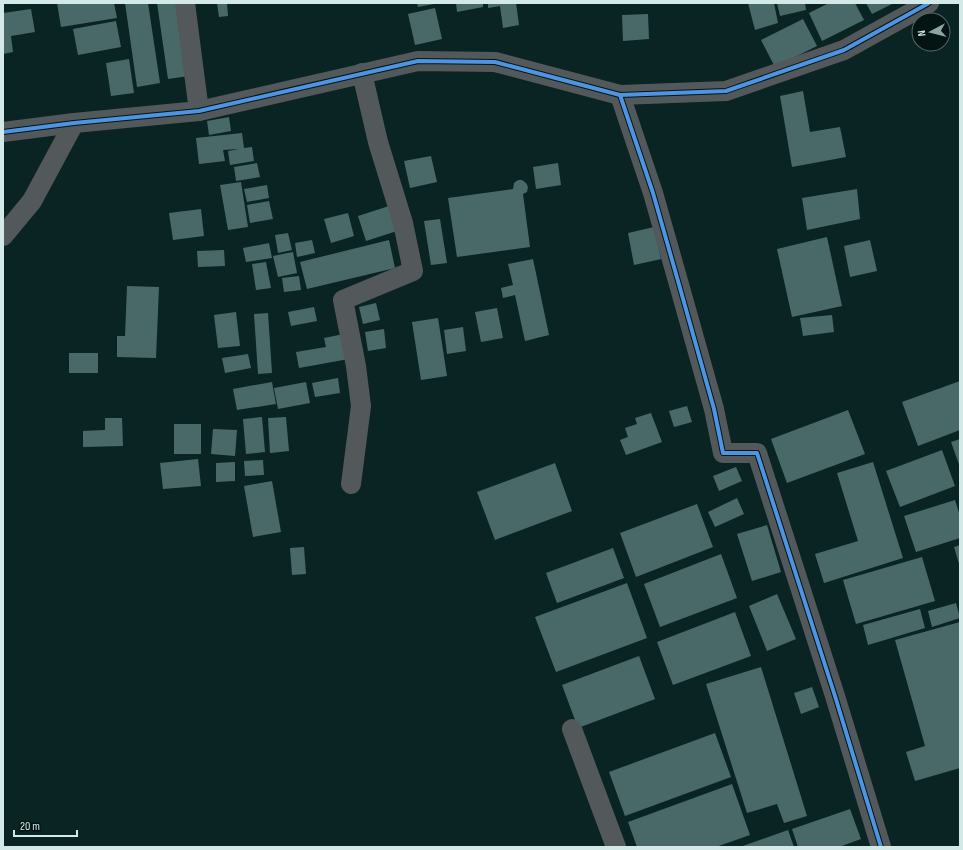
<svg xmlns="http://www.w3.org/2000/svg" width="963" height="850" viewBox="0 0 963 850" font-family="'Sofia Sans Condensed',sans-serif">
<rect width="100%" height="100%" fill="#0a2424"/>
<g fill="#496969">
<path d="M57 3H114L117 18 61 27Z"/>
<path d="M125 3H148L160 83 137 87Z"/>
<path d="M157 3H178L189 76 168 79Z"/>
<path d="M217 3H227L228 16 219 17Z"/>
<path d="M417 3H434V4L418 7Z"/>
<path d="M456 3H483V7L457 12Z"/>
<path d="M488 3H516L519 25 503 28 500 6 488 8Z"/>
<path d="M748 3H774L778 23 755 30Z"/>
<path d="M777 3H805L806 10 780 16Z"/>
<path d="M829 3H855L864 20 822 41 809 13Z"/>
<path d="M866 3H894L872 14Z"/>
<path d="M435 8 442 39 415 45 408 14Z"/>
<path d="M31 9 35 32 11 36 13 52 3 54V13Z"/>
<path d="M648 14 649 39 623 41 622 15Z"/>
<path d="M803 19 817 46 775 67 761 40Z"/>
<path d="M116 21 121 47 78 55 73 29Z"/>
<path d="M129 59 134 93 111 96 106 63Z"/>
<path d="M803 91 810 132 840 127 846 157 792 167 780 96Z"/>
<path d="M229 117 231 131 209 135 207 121Z"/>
<path d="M242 133 244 148 252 147 254 161 230 165 228 151 239 149 223 150 225 161 199 164 196 138Z"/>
<path d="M431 156 437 182 410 188 404 161Z"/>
<path d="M257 163 260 177 236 181 234 167Z"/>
<path d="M558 163 561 185 536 189 533 167Z"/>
<path d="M518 180H522L526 183 528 187 527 192 523 194 530 247 457 257 448 198 513 189 514 183Z"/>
<path d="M241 182 248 227 228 230 220 185Z"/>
<path d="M267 185 269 198 247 202 244 189Z"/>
<path d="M857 189 860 219 807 230 802 198Z"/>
<path d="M269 201 273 219 250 223 247 205Z"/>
<path d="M389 206 397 231 366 241 358 216Z"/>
<path d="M201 209 204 236 173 240 169 213Z"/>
<path d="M348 213 354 236 331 243 324 219Z"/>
<path d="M440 219 447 263 431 265 424 221Z"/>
<path d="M654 227 661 259 634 265 628 233Z"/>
<path d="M288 233 292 250 278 253 275 235Z"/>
<path d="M827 237 842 306 792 317 777 249Z"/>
<path d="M312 240 315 253 297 257 295 243Z"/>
<path d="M389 240 395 268 307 289 300 262Z"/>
<path d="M870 240 877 271 850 277 844 246Z"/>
<path d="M269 243 272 258 246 262 243 248Z"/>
<path d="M224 250 225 266 198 267 197 251Z"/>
<path d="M293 252 297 273 278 277 273 256Z"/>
<path d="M533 259 549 335 525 341 515 295 503 298 501 288 513 285 508 264Z"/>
<path d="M266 262 271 288 256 290 252 264Z"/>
<path d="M299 276 301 290 284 292 282 278Z"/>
<path d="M127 286 159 287 156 358 117 357V336H125Z"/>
<path d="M376 303 380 320 363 324 359 307Z"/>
<path d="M314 307 317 321 291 326 288 312Z"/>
<path d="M497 308 503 338 481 342 475 312Z"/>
<path d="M236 312 240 346 218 348 214 315Z"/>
<path d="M268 313 272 373 258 374 254 314Z"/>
<path d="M832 315 834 332 803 336 800 318Z"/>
<path d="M438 318 447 376 421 380 412 322Z"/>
<path d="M463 327 466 351 447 354 444 330Z"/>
<path d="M384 329 386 348 368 351 365 332Z"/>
<path d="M344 334 349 359 299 368 296 352 326 347 324 338Z"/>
<rect x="69" y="353" width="29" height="20"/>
<path d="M248 354 251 368 225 373 222 358Z"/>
<path d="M338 378 340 393 315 397 312 383Z"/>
<path d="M960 381V430L918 446 902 402Z"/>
<path d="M272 382 276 404 237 410 233 389Z"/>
<path d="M306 382 310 403 278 409 274 388Z"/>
<path d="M687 406 692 422 674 427 669 411Z"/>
<path d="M848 410 865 454 787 483 771 439Z"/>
<path d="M651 413 662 442 626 455 620 440 628 437 625 428 637 424 635 418Z"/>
<path d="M262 417 265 452 246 454 243 419Z"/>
<path d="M286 417 289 451 270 453 268 418Z"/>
<path d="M105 418H122L123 446 83 447V431L105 430Z"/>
<rect x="174" y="424" width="27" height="30"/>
<path d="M213 429 237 430 235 456 211 454Z"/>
<path d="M960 439V467L951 442Z"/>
<path d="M942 450 955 486 900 507 886 471Z"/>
<path d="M198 459 201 486 163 489 160 463Z"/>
<path d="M263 460 264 475 245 476 244 461Z"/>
<path d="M235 462V481L216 482V463Z"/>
<path d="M873 462 903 558 824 583 815 554 858 541 837 473Z"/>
<path d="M555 463 572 511 495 540 477 492Z"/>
<path d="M736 467 742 481 719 491 713 476Z"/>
<path d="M272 481 281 532 253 537 244 486Z"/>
<path d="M737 498 744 514 715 527 708 512Z"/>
<path d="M955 500 960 516V538L916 552 904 516Z"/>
<path d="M697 504 713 547 636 577 620 533Z"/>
<path d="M767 525 781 572 752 581 737 534Z"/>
<path d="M960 545V567L954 547Z"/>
<path d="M304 547 306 574 292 575 290 548Z"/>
<path d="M613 548 624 578 557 603 546 573Z"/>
<path d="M721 554 737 598 660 627 644 584Z"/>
<path d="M922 557 935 601 856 624 843 580Z"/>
<path d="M627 583 647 638 556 672 535 617Z"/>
<path d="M777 594 796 639 767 651 749 606Z"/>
<path d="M956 603 960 618 932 627 928 611Z"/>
<path d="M920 609 925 628 868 645 863 625Z"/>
<path d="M735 612 751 656 673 685 657 642Z"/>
<path d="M960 622V768L915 781 906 752 925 746 895 640Z"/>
<path d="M639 656 655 699 578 728 562 685Z"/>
<path d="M761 667 807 816 784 823 777 804 747 813 706 684Z"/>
<path d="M812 687 819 707 801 714 794 693Z"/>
<path d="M715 733 731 777 625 816 609 772Z"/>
<path d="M732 784 750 835 716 847H637L628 822Z"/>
<path d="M850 809 861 839 839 847H798L792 829Z"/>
<path d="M788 830 794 847H740Z"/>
</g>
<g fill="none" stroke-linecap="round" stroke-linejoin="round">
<g stroke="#53585b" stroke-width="20">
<path d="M185 3 199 111"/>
<path d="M620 95 653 193 680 288 714 409 723 453H757L835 696 881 847"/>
<path d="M3 132 74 123 199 111 418 61 495 62 620 95 726 91 844 50 929 3"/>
<path d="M3 236 32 201 74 123"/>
<path d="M351 484 361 406 356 366 343 300 413 271 403 223 378 142 362 73"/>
<path d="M572 729 616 847"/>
</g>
<defs>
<g id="cycleway">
<path d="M620 95 653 193 680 288 714 409 723 453H757L835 696 881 847"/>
<path d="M3 132 74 123 199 111 418 61 495 62 620 95 726 91 844 50 929 3"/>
</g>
</defs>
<use href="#cycleway" stroke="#031413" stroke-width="6"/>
<use href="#cycleway" stroke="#4d94e3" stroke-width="4"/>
</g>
<rect width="963" height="850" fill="none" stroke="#d2e9e7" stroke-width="8"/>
<g transform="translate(931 32) rotate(263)"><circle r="19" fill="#031413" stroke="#566968"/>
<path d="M0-3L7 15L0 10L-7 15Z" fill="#8ca4a3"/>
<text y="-6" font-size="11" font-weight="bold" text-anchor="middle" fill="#d2e9e7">N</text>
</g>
<path d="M14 830v6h63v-6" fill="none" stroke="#d2e9e7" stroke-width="2"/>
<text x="20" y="830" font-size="12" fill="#d2e9e7" stroke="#031413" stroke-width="3" paint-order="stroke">20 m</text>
</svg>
